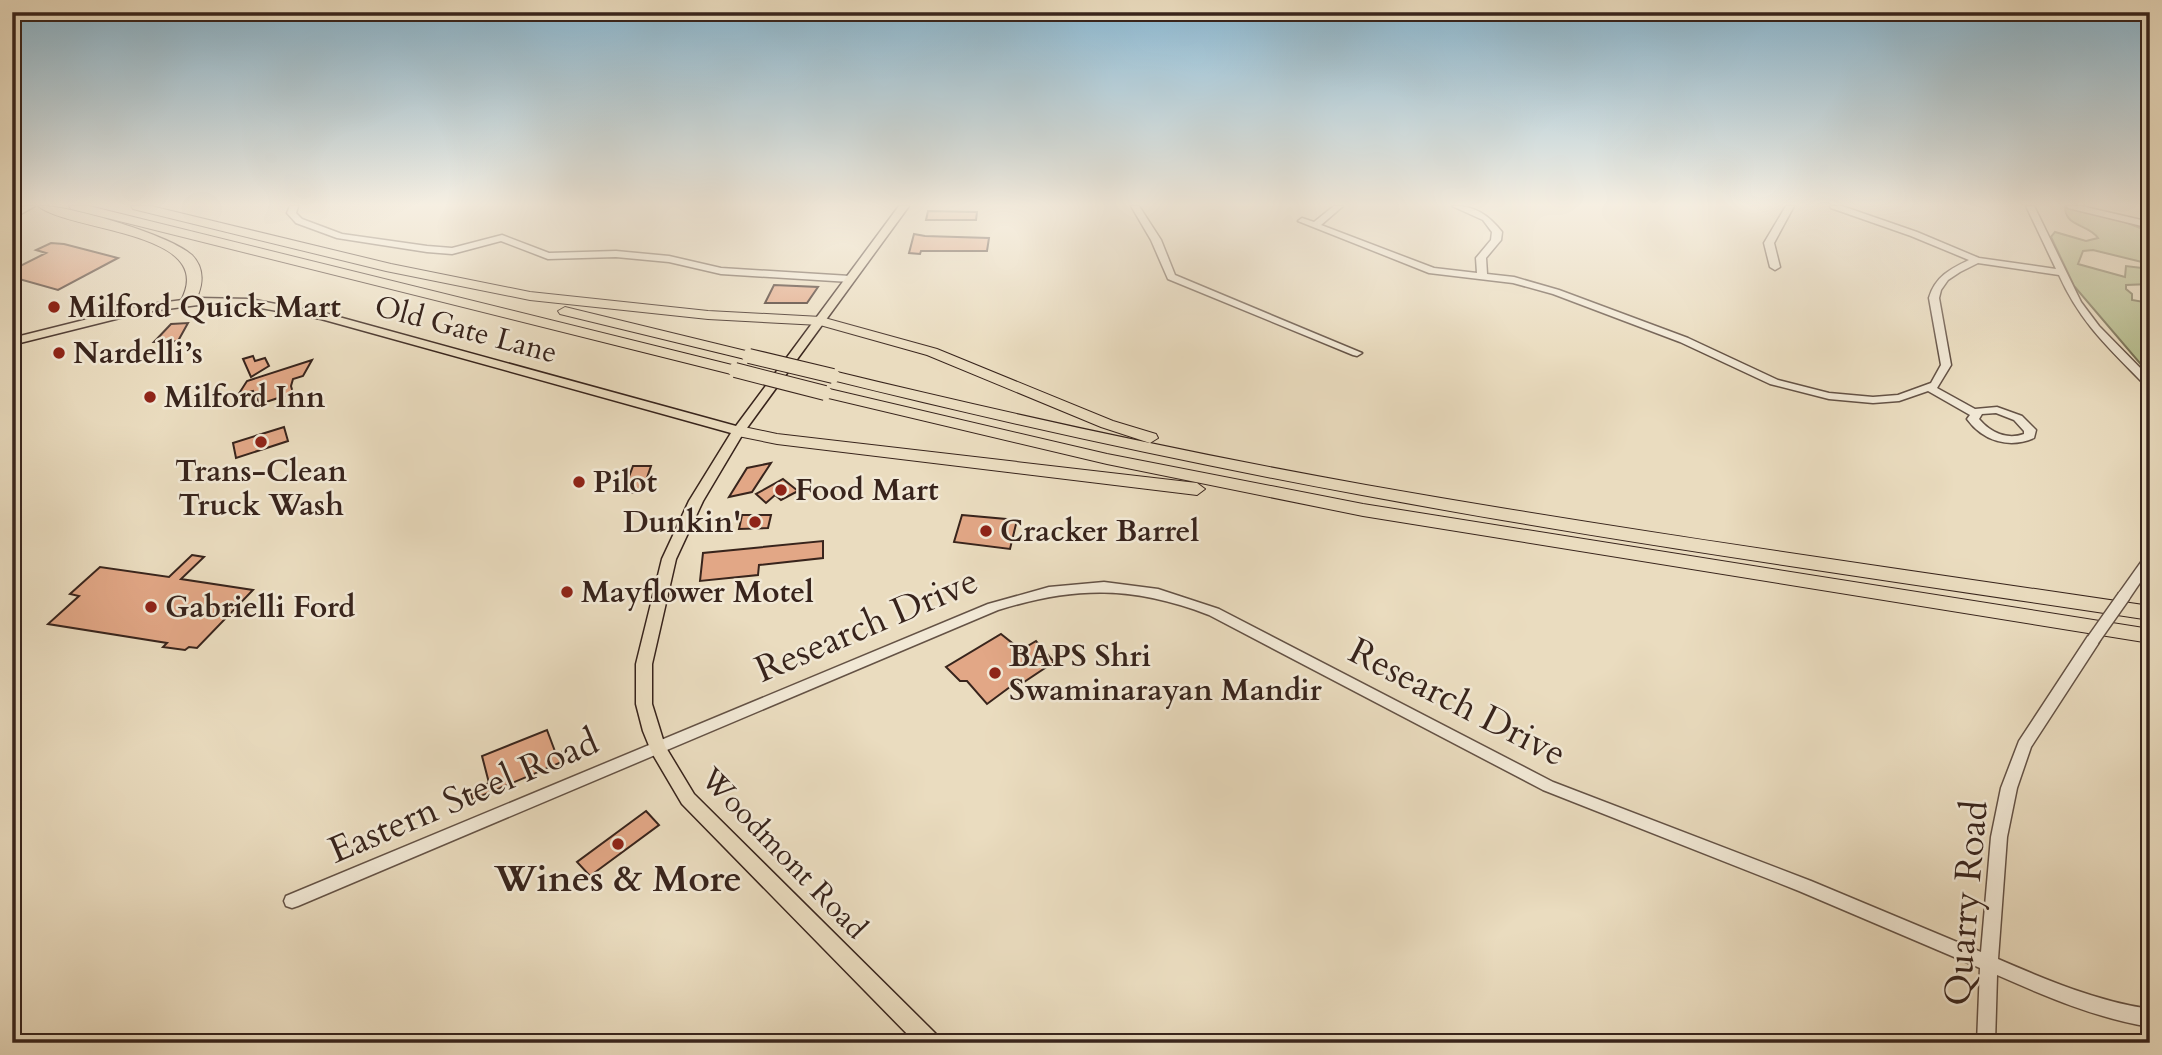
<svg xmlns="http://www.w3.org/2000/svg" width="2162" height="1055" viewBox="0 0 2162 1055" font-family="Cardo,serif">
<rect width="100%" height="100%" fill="#eadcbf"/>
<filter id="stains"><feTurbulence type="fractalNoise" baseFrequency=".00286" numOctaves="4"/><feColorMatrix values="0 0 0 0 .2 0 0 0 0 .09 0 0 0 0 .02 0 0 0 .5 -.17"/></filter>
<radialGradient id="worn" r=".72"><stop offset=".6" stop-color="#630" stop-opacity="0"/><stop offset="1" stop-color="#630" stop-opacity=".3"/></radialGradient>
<path fill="#b8c091" stroke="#787256" stroke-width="2" d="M2065 207 2123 221 2145 230 2146 239 2143 243 2150 253V264L2093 250 2083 251 2078 264 2125 277 2126 266 2150 269V284L2126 285V289L2132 294V300L2150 303V375L2074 286 2051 237 2055 232 2086 241 2098 238C2089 224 2065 227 2065 207Z"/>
<g fill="#e2a786" stroke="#38241c" stroke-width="2">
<path d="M928 211 977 212 976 220H926Z"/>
<path d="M914 234 925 236 989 238 987 251H921L920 254 909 253Z"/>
<path d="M51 243 64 244 118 258 58 290 12 277V270L46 253 36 250Z"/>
<path d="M774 285 818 287 807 303H765Z"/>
<path d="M188 323 178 341 154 342 171 324Z"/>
<path d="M253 356 255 361 265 358 269 366 251 377 243 359Z"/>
<path d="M312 360 303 376 293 379 291 386 293 393 260 404 253 391 238 395 247 381Z"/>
<path d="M284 427 288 441 236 458 233 443Z"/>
<path d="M771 463 752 492 729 497 747 468Z"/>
<path d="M633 466H651L642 492 623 493Z"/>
<path d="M783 479 798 491 781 500 775 495 766 503 756 494Z"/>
<path d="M742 515H771L768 528 739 529Z"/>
<path d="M962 515 1017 520 1010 549 954 542Z"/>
<path d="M823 541V558L759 565 758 575 700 581 703 553Z"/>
<path d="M192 555 204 557 181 579 253 590 197 648 189 647 185 650 163 647 167 643 48 624 79 596 70 594 100 567 169 577Z"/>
<path d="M1001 634 1021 650 1036 641 1054 662 1021 684H1014L987 704 967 681H960L946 667Z"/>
<path d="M547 730 556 754 561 752 564 761 472 800 471 791 489 783 482 756Z"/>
<path d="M646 811 659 825 590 876 577 862Z"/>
</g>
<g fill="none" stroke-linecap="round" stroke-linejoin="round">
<defs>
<g id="minor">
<path d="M25 206H35L12 219V212Z"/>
<path d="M290 206H298L296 213 302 219 342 234 427 246 452 248 502 235 549 253 616 251 669 256 721 268 850 276 855 279 850 282 721 274 669 262 616 257 548 259 501 241 452 254 427 252 337 238 296 223 287 213Z"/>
<path d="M1131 206H1139L1161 240 1175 275 1362 353 1357 356 1353 355 1168 279 1151 240Z"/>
<path d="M1334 206H1343L1321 225 1434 268 1477 273 1476 258 1491 240 1492 232 1483 220 1452 206C1474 205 1489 215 1502 232L1501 240 1486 258 1487 274 1514 277 1559 290 1688 338 1778 380 1829 393 1873 397 1898 395 1931 383 1941 365 1929 298C1935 277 1950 269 1969 260L1911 236 1831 208 1830 206H1842L1917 232 1979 258 2056 269 2026 206H2034L2081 302 2099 326 2150 378V387L2146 386C2110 349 2081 324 2059 275L1978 263 1960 272 1948 280 1941 290 1939 298 1951 365 1937 388 1975 409 1997 407 2022 416 2036 430 2034 438C2009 449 1983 441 1967 419L1970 415 1928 391 1899 401 1873 403 1829 399 1770 384 1680 342 1553 294 1513 283 1429 273 1298 221 1302 218 1314 222ZM1996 413 2014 420 2024 431V434C2007 440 1991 433 1979 419L1982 414Z"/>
<path d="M1786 206H1794L1774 243 1780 267 1775 270 1770 267 1764 243Z"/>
<path d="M2067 206H2081L2150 222V228L2068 208Z"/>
<path d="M2150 554V568L2129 599H2119L2118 596 2119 593 2146 555Z"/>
<path d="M1104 582 1158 589 1219 609 1553 782 1811 881 1981 952 1991 837 2001 788 2019 741 2088 636H2098L2100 640 2098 644 2031 747 2017 788 2007 837 1998 959C2047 980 2096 1001 2150 1009V1027C2096 1018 2047 997 1997 975L1995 1043H1977L1980 968 1799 891 1543 790 1209 615C1133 586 1076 586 998 610L298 906 292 908 286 906 284 901 286 896 988 604 1049 587Z"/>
</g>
<path id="major" d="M899 206H909L744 432 703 501 676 559 652 664V704L665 746 694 794 938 1036 941 1043H916L682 804 652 753 643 731 636 704V664L662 559 689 501 731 433 321 319 250 306 198 305 144 312 12 345V338L144 305 198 298 250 299 328 314 736 426Z"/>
<g id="highway">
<path d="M38 206C67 204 170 235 192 255 200 263 203 274 201 285 199 294 196 304 187 306L180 302C221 231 69 232 38 206Z"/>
<path d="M69 206H89L740 367 743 370 735 375 71 209Z"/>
<path d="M131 206H151L391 264 530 292 708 311 821 317 937 349 1113 421 1156 434 1158 438 1150 443 1101 427 927 355 820 325 708 319 530 300 386 271 133 209Z"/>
<path d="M565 307 754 353 756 356 749 360 560 314 558 311Z"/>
<path d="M833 371C1010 414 1187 453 1366 485 1626 531 1888 567 2150 606V620C1887 580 1624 544 1362 495 1183 462 1005 423 828 379L825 376 828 373Z"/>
<path d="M825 388 1107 454 1363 504 2150 629V643L1363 516 1107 464 820 396 817 393 820 390Z"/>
<path d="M739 426 777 434 1197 483 1205 489 1197 495 777 444 733 435 731 431 733 427Z"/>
</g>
</defs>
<use href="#minor" stroke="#645245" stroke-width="3"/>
<use href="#major" stroke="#38241c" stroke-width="3"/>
<use href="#highway" stroke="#38241c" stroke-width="2"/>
<use href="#minor" fill="#f1e8d5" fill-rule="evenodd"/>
<use href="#major" fill="#eadcbf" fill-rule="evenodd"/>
<use href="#highway" fill="#eadcbf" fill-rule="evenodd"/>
<defs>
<path id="minor-bridge" d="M2093 640 2124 596"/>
<g id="highway-bridge">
<path d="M749 356 833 376"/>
<path d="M735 370 825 393"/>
</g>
</defs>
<use href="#minor-bridge" stroke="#645245" stroke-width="15" stroke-linecap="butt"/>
<use href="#highway-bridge" stroke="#38241c" stroke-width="16" stroke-linecap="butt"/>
<use href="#minor-bridge" stroke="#f1e8d5" stroke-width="12"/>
<use href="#highway-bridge" stroke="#eadcbf" stroke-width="14"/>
</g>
<linearGradient id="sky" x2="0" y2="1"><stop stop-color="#88b7d2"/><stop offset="0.58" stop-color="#f6efe2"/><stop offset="1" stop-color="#f6efe2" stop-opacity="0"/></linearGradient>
<rect width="2162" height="353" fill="url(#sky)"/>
<g fill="#8f2418" stroke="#f1e8d5" stroke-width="2.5">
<circle cx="54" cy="307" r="7"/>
<circle cx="59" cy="353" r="7"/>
<circle cx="150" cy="397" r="7"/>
<circle cx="261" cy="442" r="7"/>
<circle cx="579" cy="482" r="7"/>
<circle cx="781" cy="490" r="7"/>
<circle cx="755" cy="522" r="7"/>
<circle cx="986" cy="531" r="7"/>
<circle cx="567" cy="592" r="7"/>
<circle cx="151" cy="607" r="7"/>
<circle cx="995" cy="673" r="7"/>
<circle cx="618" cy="844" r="7"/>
</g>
<g text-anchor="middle" stroke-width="5" stroke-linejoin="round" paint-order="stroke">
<g font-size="30" font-weight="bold" fill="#38241c" stroke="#f1e8d5" text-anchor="start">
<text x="68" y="317">Milford Quick Mart</text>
<text x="73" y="363">Nardelli’s</text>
<text x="164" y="407">Milford Inn</text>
<text x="261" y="481" text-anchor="middle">Trans-Clean<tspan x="261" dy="34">Truck Wash</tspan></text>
<text x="593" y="492">Pilot</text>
<text x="795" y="500">Food Mart</text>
<text x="741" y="532" text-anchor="end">Dunkin'</text>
<text x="1000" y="541">Cracker Barrel</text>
<text x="581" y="602">Mayflower Motel</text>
<text x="165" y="617">Gabrielli Ford</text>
<text x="1009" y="666">BAPS Shri<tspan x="1009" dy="34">Swaminarayan Mandir</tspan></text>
</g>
<g font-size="30" fill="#38241c" stroke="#f1e8d5">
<text transform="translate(466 329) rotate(15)" y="10">Old Gate Lane</text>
<text transform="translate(784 853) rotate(46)" y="10">Woodmont Road</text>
</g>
<g font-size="37" fill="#38241c" stroke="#f1e8d5">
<text transform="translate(866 624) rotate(-23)" y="13">Research Drive</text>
<text transform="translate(1458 701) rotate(27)" y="13">Research Drive</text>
<text transform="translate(463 795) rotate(-23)" y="13">Eastern Steel Road</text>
<text transform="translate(1965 903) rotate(-85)" y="13">Quarry Road</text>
</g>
<g font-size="37" font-weight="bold" fill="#38241c" stroke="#f1e8d5">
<text x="618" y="891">Wines &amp; More</text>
</g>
</g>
<rect width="2162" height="1055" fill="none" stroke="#eadcbf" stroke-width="42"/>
<rect x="14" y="14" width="2134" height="1027" fill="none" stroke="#38241c" stroke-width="3.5"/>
<rect x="21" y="21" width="2120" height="1013" fill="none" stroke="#38241c" stroke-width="2"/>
<rect width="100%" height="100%" filter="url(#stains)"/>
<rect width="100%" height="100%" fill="url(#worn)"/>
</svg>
